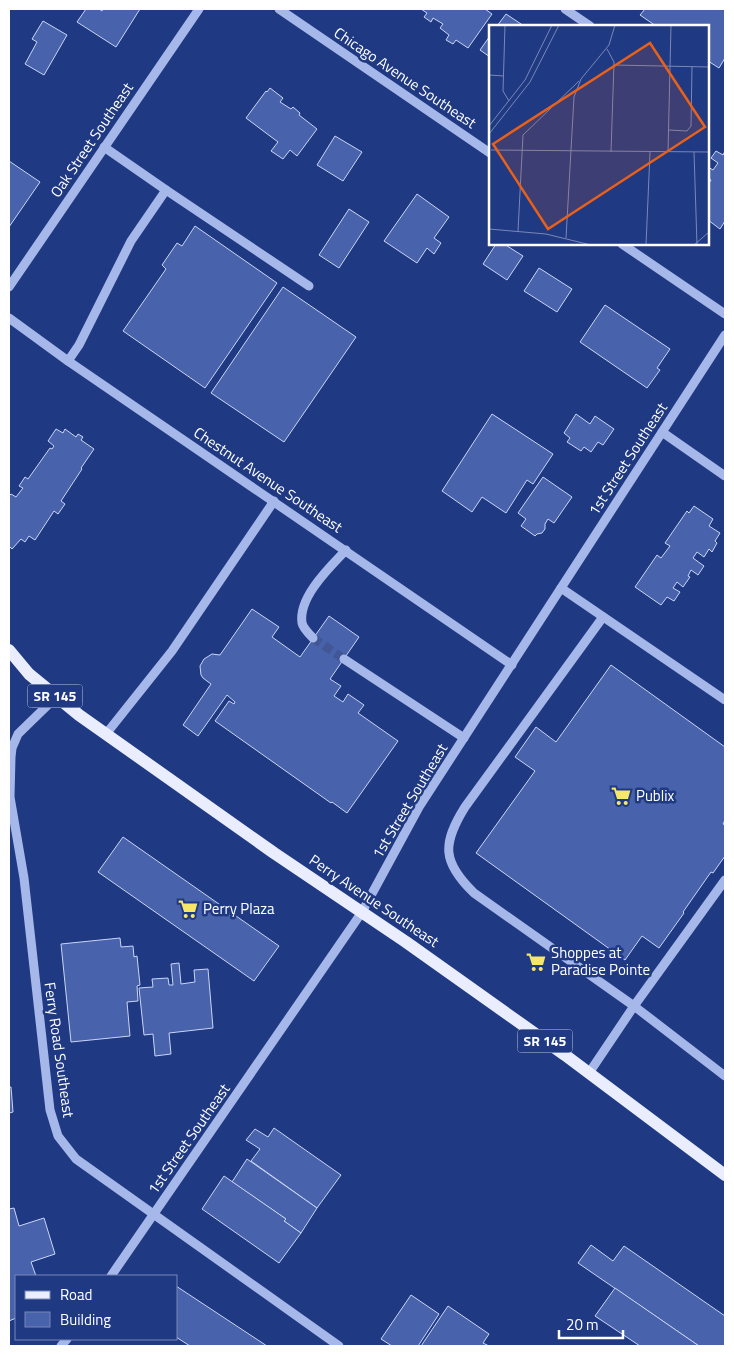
<svg xmlns="http://www.w3.org/2000/svg" width="734" height="1355" viewBox="0 0 734 1355" font-family="'Titillium Web',sans-serif">
<rect width="100%" height="100%" fill="#1f3983"/>
<g fill="#4862ab" stroke="#cad6f7">
<path d="M86 9H99L102 11 103 9H140L116 47 77 22Z"/>
<path d="M421 9H485L492 14 468 48 456 40 453 44 446 40 449 35 440 28 443 24 433 18 431 22 424 17 427 13Z"/>
<path d="M645 9H723L725 10V58L719 68 708 61V26H656L640 15Z"/>
<path d="M506 14 524 26H497Z"/>
<path d="M43 21 67 35 44 75 25 64 37 42 32 39Z"/>
<path d="M490 36V57L480 50Z"/>
<path d="M270 88 283 98 280 102 291 109 293 107 300 113 299 115 317 129 297 156 290 150 283 159 271 151 278 142 246 118 266 91 267 92Z"/>
<path d="M335 136 362 152 343 181 317 165Z"/>
<path d="M716 151 723 155 725 151V221L720 229 708 220V185L711 180 708 178V167L713 170 718 163 711 158Z"/>
<path d="M9 161 40 182 9 227Z"/>
<path d="M417 194 449 217 434 238 441 243 434 254 427 248 417 263 384 241Z"/>
<path d="M349 209 369 222 339 268 319 255Z"/>
<path d="M195 226 277 283 205 388 123 331 166 269 162 265 177 243 182 246Z"/>
<path d="M496 244H504L523 256 507 280 483 264Z"/>
<path d="M539 268 572 289 557 312 524 291Z"/>
<path d="M283 287 356 337 284 442 211 393Z"/>
<path d="M605 305 670 349 657 368 660 370 647 388 580 342Z"/>
<path d="M492 414 553 454 533 484 527 480 506 513 482 497 472 512 442 491Z"/>
<path d="M576 414 590 424 595 416 614 429 603 445 598 442 591 452 584 447 581 451 567 442 570 438 564 433Z"/>
<path d="M56 429 63 433 65 429 76 437 78 434 83 437 81 440 94 449 81 468 82 469 61 501 65 504 58 514 54 511 35 540 29 536 25 542 21 539 12 549 9 546V496L11 494 16 497 23 488 19 486 25 477 28 479 50 448 52 449 54 446 48 441Z"/>
<path d="M543 477 572 497 554 523 548 519 545 524V529L542 533 537 534 535 536 521 526 526 519 518 513Z"/>
<path d="M694 506 713 519 709 526 720 533 715 541 717 543 712 552 709 549 704 557 697 552 693 558 704 566 698 575 691 570 688 576 690 577 683 587 677 582 673 588 680 592 674 601 667 597 661 605 635 587 657 555 661 558 670 546 665 543 687 511 689 513Z"/>
<path d="M252 609 279 627 272 637 300 657 329 616 359 637 330 679 341 686 334 696 343 702 348 694 364 705 358 713 398 741 347 813 332 802 331 803 215 721 229 701 234 704 235 702 227 695 198 736 183 725 211 684 203 678 201 675 200 666 204 659 212 654 220 655Z"/>
<path d="M611 665 725 747V820L723 824 725 825V856L713 873 711 872 683 912 684 913 659 948 642 936 625 960 476 853 535 771 515 757 536 727 556 742Z"/>
<path d="M123 837 279 946 254 981 98 872Z"/>
<path d="M120 938 121 947 133 946 134 957 137 956 140 985 137 986 138 1001 127 1002 130 1036 71 1042 61 944Z"/>
<path d="M179 963 181 984 195 982 194 970 208 969 213 1028 169 1033 171 1054 155 1056 153 1034 144 1035 139 988 153 987 152 979 168 978 169 985H173L171 964Z"/>
<path d="M9 1087H11L13 1112 9 1113Z"/>
<path d="M274 1128 341 1175 317 1208 251 1161 260 1149 246 1140 255 1129 268 1137Z"/>
<path d="M247 1159 317 1208 301 1233 284 1221 286 1219 232 1182Z"/>
<path d="M224 1176 286 1219 284 1221 301 1233 279 1263 202 1209Z"/>
<path d="M14 1208 19 1226 44 1218 55 1254 31 1262 36 1276H16V1318L9 1321V1209Z"/>
<path d="M591 1245 613 1261 624 1246 725 1316V1346H699L578 1263Z"/>
<path d="M176 1286 267 1346H190L176 1337Z"/>
<path d="M615 1288 699 1346H640L595 1316Z"/>
<path d="M411 1295 439 1314 418 1346H392L381 1339Z"/>
<path d="M448 1306 489 1334 483 1343 489 1346H421Z"/>
</g>
<g fill="none" stroke-linecap="round" stroke-linejoin="round">
<path stroke="#415796" stroke-width="9" stroke-dasharray="9 4.5" stroke-linecap="butt" d="M313 638 344 659"/>
<g stroke="#a6b8e9" stroke-width="9">
<path d="M279 9 490 153"/>
<path d="M565 9 590 26"/>
<path d="M166 190 309 286"/>
<path d="M622 244 725 314"/>
<path d="M9 287 199 9"/>
<path d="M9 318 68 361 512 665"/>
<path d="M68 361 79 345 131 241 166 190 104 147"/>
<path d="M662 432 725 476"/>
<path d="M561 588 725 700"/>
<path d="M603 617 465 807C442 844 442 862 474 893L634 1006 725 1076"/>
<path d="M313 638C309 634 303 628 302 623 298 597 330 567 346 550"/>
<path d="M344 659 464 738"/>
<path d="M56 697 18 734 12 748 11 757 10 797 24 878 50 1110 58 1136 76 1159 339 1346"/>
<path d="M106 734 172 651 274 501"/>
<path d="M589 1073 634 1006 725 880"/>
<path d="M111 1276 362 912 419 807 725 335"/>
<path d="M61 1346 67 1339"/>
</g>
<path stroke="#e9edfe" stroke-width="12" d="M9 650 29 674 79 715 274 853 406 942 565 1055 725 1175"/>
</g>
<defs>
<symbol id="supermarket-bare" viewBox="-9 -9 18 18"><path d="M-6-5.5h2.5l.6 2H6L4.5 2H-2.5L-4.4-4H-6ZM-1.5 3.2a1.3 1.3 0 1 0 .1 0ZM3 3.2a1.3 1.3 0 1 0 .1 0Z" fill="#f7e766" stroke="#1f3983" stroke-width="2.5" paint-order="stroke"/></symbol>
</defs>
<g fill-rule="evenodd">
<use href="#supermarket-bare" x="607" y="782" width="28" height="28"/>
<use href="#supermarket-bare" x="174" y="895" width="28" height="28"/>
<use href="#supermarket-bare" x="522" y="948" width="28" height="28"/>
</g>
<g text-anchor="middle" stroke-width="5" stroke-linejoin="round" paint-order="stroke">
<g fill="#1f3983" stroke="#bcc4da" stroke-width="1">
<rect x="27.5" y="684.5" width="55" height="23" rx="4"/>
<rect x="517.5" y="1029.5" width="55" height="23" rx="4"/>
</g>
<g font-size="14" font-weight="bold" fill="#fff">
<text x="55" y="701">SR 145</text>
<text x="545" y="1046">SR 145</text>
</g>
<g font-size="15" fill="#fff" stroke="#1f3983">
<text transform="translate(405 78) rotate(34)" y="5">Chicago Avenue Southeast</text>
<text transform="translate(92 140) rotate(-56)" y="5">Oak Street Southeast</text>
<text transform="translate(628 459) rotate(-57)" y="5">1st Street Southeast</text>
<text transform="translate(268 480) rotate(34)" y="5">Chestnut Avenue Southeast</text>
<text transform="translate(410 801) rotate(-59)" y="5">1st Street Southeast</text>
<text transform="translate(374 901) rotate(34)" y="5">Perry Avenue Southeast</text>
<text transform="translate(59 1050) rotate(82)" y="5">Ferry Road Southeast</text>
<text transform="translate(189 1139) rotate(-55)" y="5">1st Street Southeast</text>
</g>
<g font-size="15" fill="#fff" stroke="#1f3983" text-anchor="start">
<text x="636" y="801">Publix</text>
<text x="203" y="914">Perry Plaza</text>
<text x="551" y="958">Shoppes at<tspan x="551" dy="17">Paradise Pointe</tspan></text>
</g>
</g>
<g transform="translate(489 25)">
<rect width="220" height="220" fill="#1f3983"/>
<path fill="none" stroke="#7988b5" stroke-width="1" d="M16 0 14 66 20 76M118 24 125 37 122 127M125 40 220 42M0 50 15 51M0 101 36 55 63 0M180 105 198 106 202 101 203 42M0 109 41 57 70 0M2 125 220 127M179 127 182 0M205 127 208 220M0 204 57 209 102 220M29 206 34 110 90 56M77 213 85 72 92 54 120 20 126 0M157 220 161 127M205 220 220 207"/>
<path fill="#e96118" fill-opacity="0.15" stroke="#e96118" stroke-width="2.5" d="M161 18 216 102 59 204 4 119Z"/>
<rect width="220" height="220" fill="none" stroke="#fff" stroke-width="2.5"/>
</g>
<rect width="734" height="1355" fill="none" stroke="#ffffff" stroke-width="20"/>
<rect x="15" y="1275" width="162" height="65" fill="#1f3983" stroke="#7988b5"/>
<rect x="25" y="1291" width="25" height="8" fill="#e9edfe" stroke="#7988b5"/>
<text x="60" y="1300" font-size="15" fill="#ffffff">Road</text>
<rect x="25" y="1312" width="25" height="15" fill="#4862ab" stroke="#7988b5"/>
<text x="60" y="1325" font-size="15" fill="#ffffff">Building</text>
<path d="M559 1330v8h64v-8" fill="none" stroke="#ffffff" stroke-width="2.5"/>
<text x="566" y="1330" font-size="15" fill="#ffffff" stroke="#1f3983" stroke-width="4" paint-order="stroke">20 m</text>
</svg>
